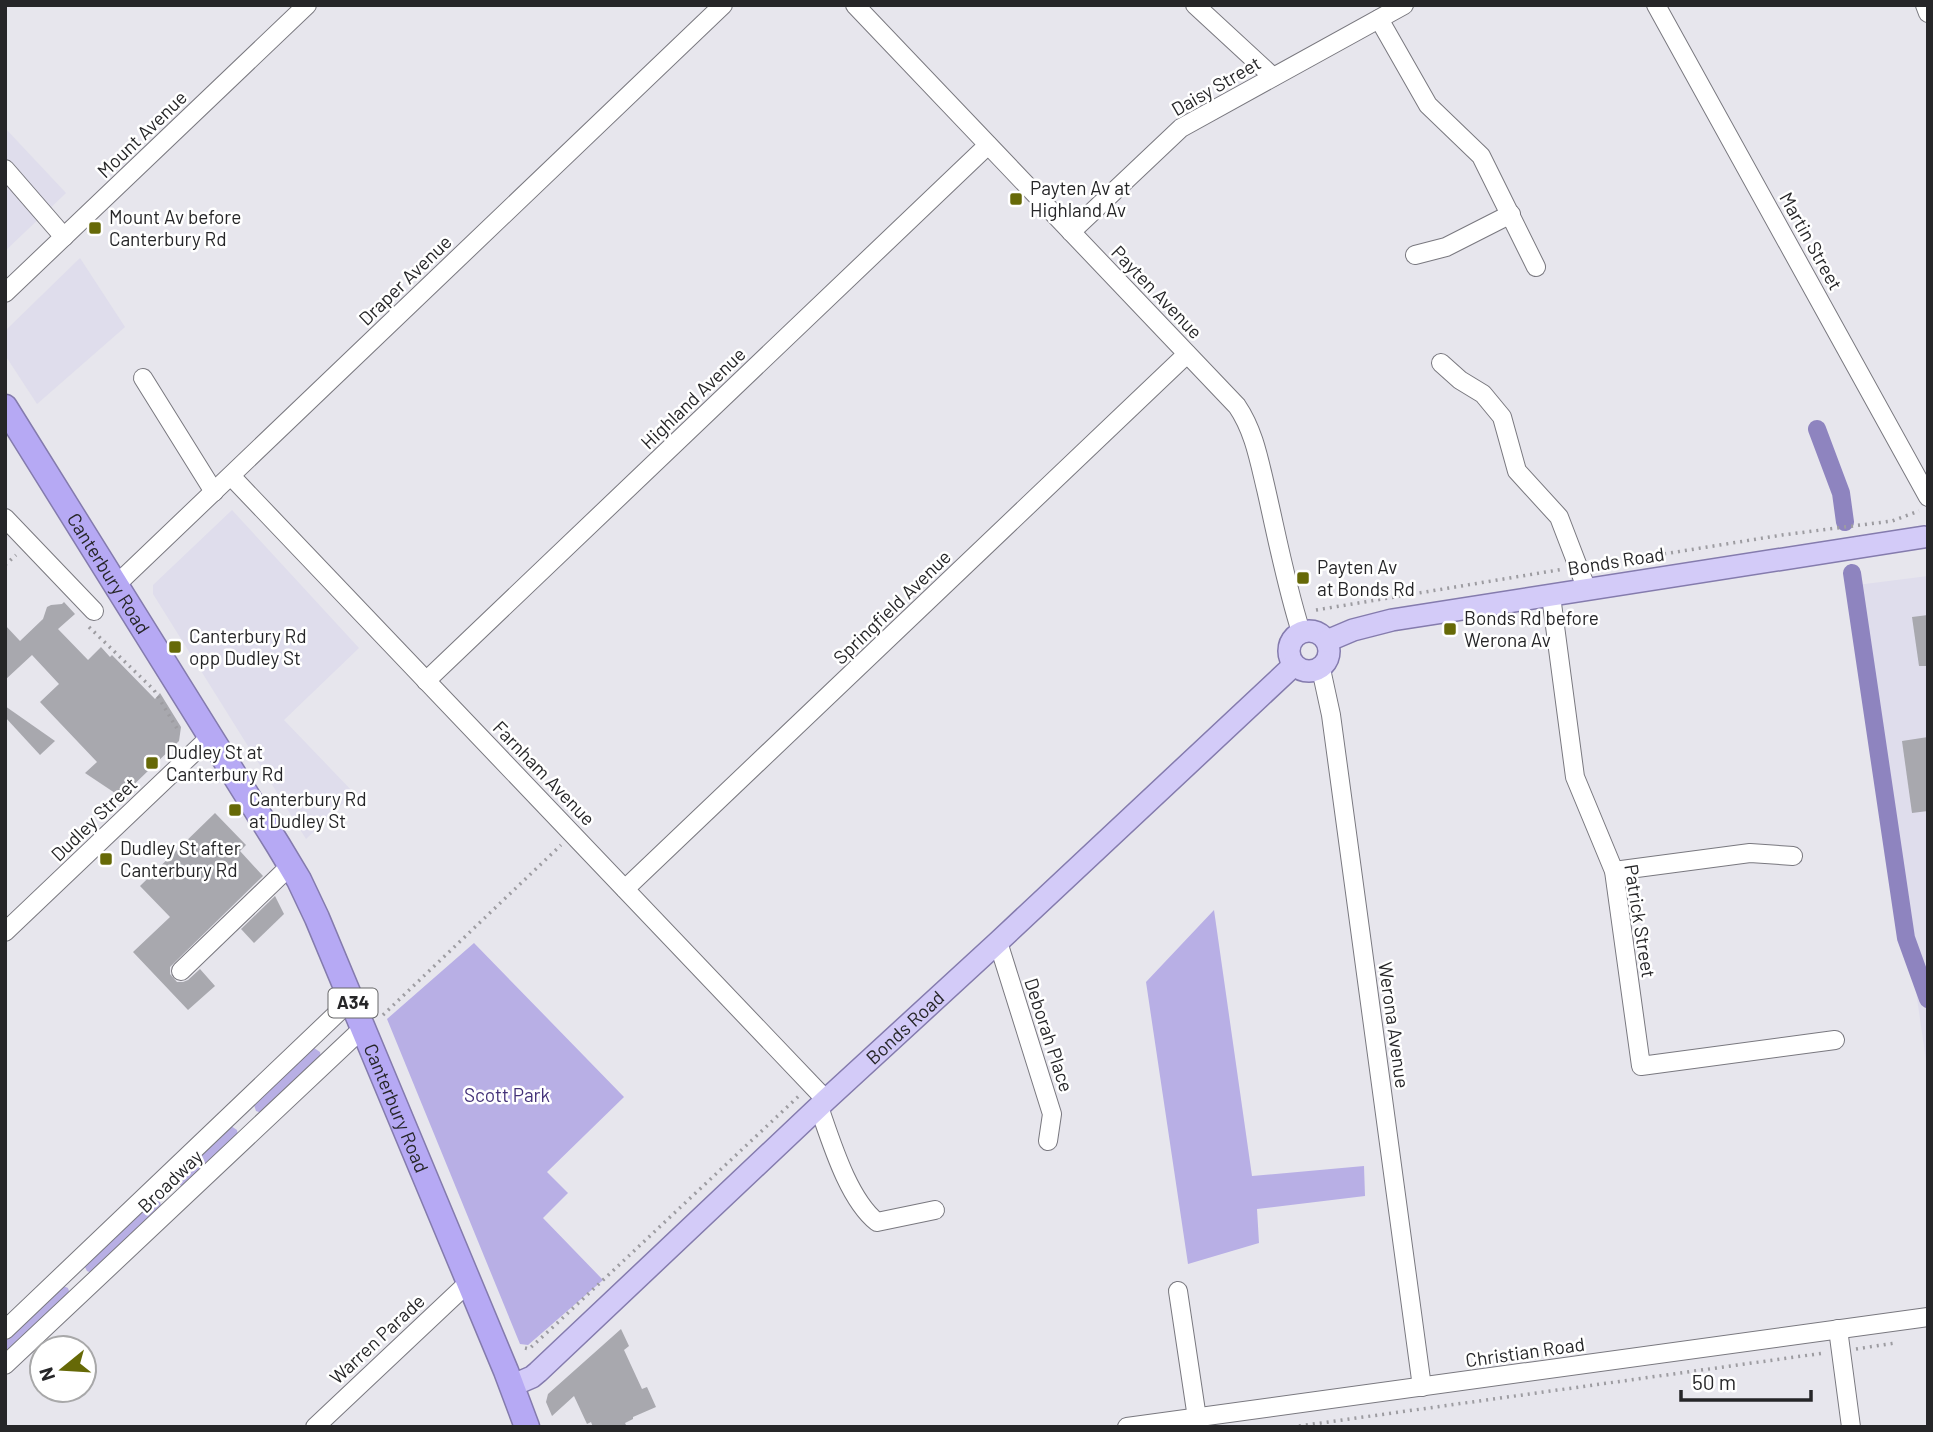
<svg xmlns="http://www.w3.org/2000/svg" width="1933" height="1432" viewBox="0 0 1933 1432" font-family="Barlow,sans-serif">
<rect width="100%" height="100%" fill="#e7e6ed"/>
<g fill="#dfddec">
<path d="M5 128 66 193 5 251Z"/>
<path d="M80 258 125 327 37 404 5 355V331Z"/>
<path d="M232 510 359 648 284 720 354 793 306 839 153 594V585Z"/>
<path d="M1928 576V1074L1857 585Z"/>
</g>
<g fill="#b8afe5">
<path d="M1214 910 1252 1176 1364 1166 1365 1196 1257 1209 1259 1243 1188 1264 1146 982Z"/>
<path d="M474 943 624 1097 547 1172 568 1193 543 1218 603 1280 528 1345 520 1344 387 1019Z"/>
<path d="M314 1048 320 1052 321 1058 262 1113 256 1111 254 1105 310 1049Z"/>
<path d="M231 1126 237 1130 238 1136 184 1186H181L175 1178Z"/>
<path d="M155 1199 160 1202 162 1208 92 1273 87 1271 84 1265 149 1200Z"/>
<path d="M63 1286 68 1288 70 1294 5 1358V1337Z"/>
</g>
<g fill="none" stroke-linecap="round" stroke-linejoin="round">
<g stroke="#8e84bf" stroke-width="18">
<path d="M1817 429 1841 493 1845 522"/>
<path d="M1852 573 1906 938 1928 999"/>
</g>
</g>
<g fill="#a8a8ae">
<path d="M64 602 75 614 58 629 88 660 101 647 110 657 112 655 155 699 160 693 181 727 179 741 121 797 85 773 97 762 40 702 59 684 32 655 5 680V625L20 641 43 619 47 607 51 605 62 604Z"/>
<path d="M1928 615V666H1919L1912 617Z"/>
<path d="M5 706 55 741 40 755 5 717Z"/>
<path d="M1928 737V811L1912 813 1902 741Z"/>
<path d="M215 813 246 845 240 851 263 876 170 967V974L177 982H183L188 980 200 969 215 986 188 1010 133 952 170 917 140 886Z"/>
<path d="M275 896 284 914 254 943 241 929Z"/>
<path d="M621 1329 629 1346 624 1350 642 1389 647 1387 656 1407 633 1417V1419L625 1423 627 1427H593L591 1422 587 1424 574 1396 552 1416 546 1402 548 1394Z"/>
</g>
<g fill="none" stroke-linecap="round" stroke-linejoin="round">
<defs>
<g id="minor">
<path d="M855 5 1237 406C1254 431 1259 460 1266 489 1277 537 1286 585 1301 632"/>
<path d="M1195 5 1273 77"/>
<path d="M1656 5 1928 497"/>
<path d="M1925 5 1928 13"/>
<path d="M1379 19 1428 105 1481 156 1536 267"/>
<path d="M5 169 64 237"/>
<path d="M1071 232 1181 128 1404 5"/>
<path d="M1415 255 1446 247 1511 214"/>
<path d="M5 293 307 5"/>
<path d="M1441 363 1460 380 1483 394 1502 417 1517 471 1559 517 1587 590"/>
<path d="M143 378 214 492"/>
<path d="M231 476 826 1100"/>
<path d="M5 518 94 611"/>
<path d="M116 585 723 5"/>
<path d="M1551 596 1575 777 1614 871 1641 1066 1835 1040"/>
<path d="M1321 669 1331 715 1422 1387"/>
<path d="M426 681 988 145"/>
<path d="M1614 871 1750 853 1793 856"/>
<path d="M625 889 1187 354"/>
<path d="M5 932 211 736"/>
<path d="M998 942 1052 1114 1048 1141"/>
<path d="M181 971 290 866"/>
<path d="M819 1107C831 1141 848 1199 877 1222L935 1210"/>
<path d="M1178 1291 1197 1418"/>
<path d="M1838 1329 1851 1427"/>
<path d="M5 1330 351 1000"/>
<path d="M5 1365 363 1028"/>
<path d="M315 1427 469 1282"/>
<path d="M1127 1427 1928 1317"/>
</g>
<g id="major">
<circle cx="1309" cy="651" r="20"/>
<path d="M1327 641 1353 630 1392 620 1924 537"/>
<path id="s1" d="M511 1386 532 1377 538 1372 826 1100 998 942 1294 665"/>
</g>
<g id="highway">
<path id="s2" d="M5 407 278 845 299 880 317 918 506 1371 527 1427"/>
</g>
</defs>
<use href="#minor" stroke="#79787f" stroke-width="20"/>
<use href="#major" stroke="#847bad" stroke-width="24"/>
<use href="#highway" stroke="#847bad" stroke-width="27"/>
<g stroke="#9d9ca1" stroke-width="3.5" stroke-dasharray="2 5" stroke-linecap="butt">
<path d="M5 565 16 555"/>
<path d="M1595 565 1782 535 1892 521 1919 511"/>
<path d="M1316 610 1564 569"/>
<path d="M89 627 154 690 179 732"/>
<path d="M383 1015 561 845"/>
<path d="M525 1348 529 1349 552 1328 801 1094"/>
<path d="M1856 1349 1895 1343"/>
<path d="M1292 1427 1824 1353"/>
</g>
<use href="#minor" stroke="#fff" stroke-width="18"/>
<use href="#major" stroke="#d3cbf8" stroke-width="21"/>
<use href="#highway" stroke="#b6a9f4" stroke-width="24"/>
</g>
<g fill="#666907" stroke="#fff" stroke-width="2.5">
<rect x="1009" y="192" width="14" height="14" rx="3.5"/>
<rect x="88" y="221" width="14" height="14" rx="3.5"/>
<rect x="1296" y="571" width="14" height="14" rx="3.5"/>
<rect x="1443" y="622" width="14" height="14" rx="3.5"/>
<rect x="168" y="640" width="14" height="14" rx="3.5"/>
<rect x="145" y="756" width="14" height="14" rx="3.5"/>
<rect x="228" y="803" width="14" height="14" rx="3.5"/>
<rect x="99" y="852" width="14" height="14" rx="3.5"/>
</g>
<g text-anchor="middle" stroke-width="5" stroke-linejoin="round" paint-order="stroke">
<rect fill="#fff" stroke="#676768" stroke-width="2" x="328.5" y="988.5" width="49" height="29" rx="5"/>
<g font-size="18" font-weight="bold" fill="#262628">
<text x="353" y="1009">A34</text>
</g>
<g font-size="19" fill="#262628" stroke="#fff">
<text transform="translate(1216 86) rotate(-30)" y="7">Daisy Street</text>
<text transform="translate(142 134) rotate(-44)" y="7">Mount Avenue</text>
<text transform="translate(1811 241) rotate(61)" y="7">Martin Street</text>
<text transform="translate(405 280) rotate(-44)" y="7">Draper Avenue</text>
<text transform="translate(1157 292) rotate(46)" y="7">Payten Avenue</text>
<text transform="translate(693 398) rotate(-44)" y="7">Highland Avenue</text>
<text transform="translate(1616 561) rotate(-9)" y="7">Bonds Road</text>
<text dy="7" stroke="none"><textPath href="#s2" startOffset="196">Canterbury Road</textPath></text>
<text transform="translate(892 607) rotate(-44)" y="7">Springfield Avenue</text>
<text transform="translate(544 773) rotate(46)" y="7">Farnham Avenue</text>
<text transform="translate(94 819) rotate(-44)" y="7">Dudley Street</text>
<text transform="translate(1640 921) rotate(81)" y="7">Patrick Street</text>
<text transform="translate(1394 1025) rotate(82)" y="7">Werona Avenue</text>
<text dy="7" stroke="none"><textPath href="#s1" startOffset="534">Bonds Road</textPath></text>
<text transform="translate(1049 1035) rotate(72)" y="7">Deborah Place</text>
<text dy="7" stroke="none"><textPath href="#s2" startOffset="805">Canterbury Road</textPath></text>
<text transform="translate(170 1181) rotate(-44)" y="7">Broadway</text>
<text transform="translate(377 1339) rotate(-43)" y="7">Warren Parade</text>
<text transform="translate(1525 1352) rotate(-8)" y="7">Christian Road</text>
</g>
<g font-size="19" fill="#262628" stroke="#fff" text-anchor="start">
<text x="1030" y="195">Payten Av at<tspan x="1030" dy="22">Highland Av</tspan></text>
<text x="109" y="224">Mount Av before<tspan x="109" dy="22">Canterbury Rd</tspan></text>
<text x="1317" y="574">Payten Av<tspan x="1317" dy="22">at Bonds Rd</tspan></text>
<text x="1464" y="625">Bonds Rd before<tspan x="1464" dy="22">Werona Av</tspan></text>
<text x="189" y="643">Canterbury Rd<tspan x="189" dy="22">opp Dudley St</tspan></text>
<text x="166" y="759">Dudley St at<tspan x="166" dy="22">Canterbury Rd</tspan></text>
<text x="249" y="806">Canterbury Rd<tspan x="249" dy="22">at Dudley St</tspan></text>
<text x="120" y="855">Dudley St after<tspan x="120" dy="22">Canterbury Rd</tspan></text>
</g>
<g font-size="19" fill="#443279" stroke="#fff">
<text x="507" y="1102">Scott Park</text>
</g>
</g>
<rect width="1933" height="1432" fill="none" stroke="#262628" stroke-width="14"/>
<g transform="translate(63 1369) rotate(252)"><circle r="33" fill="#ffffff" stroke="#a8a8a9" stroke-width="2"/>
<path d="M0-5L12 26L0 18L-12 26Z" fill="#666907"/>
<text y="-10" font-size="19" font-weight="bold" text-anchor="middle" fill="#262628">N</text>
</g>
<path d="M1681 1390v10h130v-10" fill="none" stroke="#262628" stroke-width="3.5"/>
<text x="1692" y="1390" font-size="21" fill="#262628" stroke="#ffffff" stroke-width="5" paint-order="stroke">50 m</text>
</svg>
